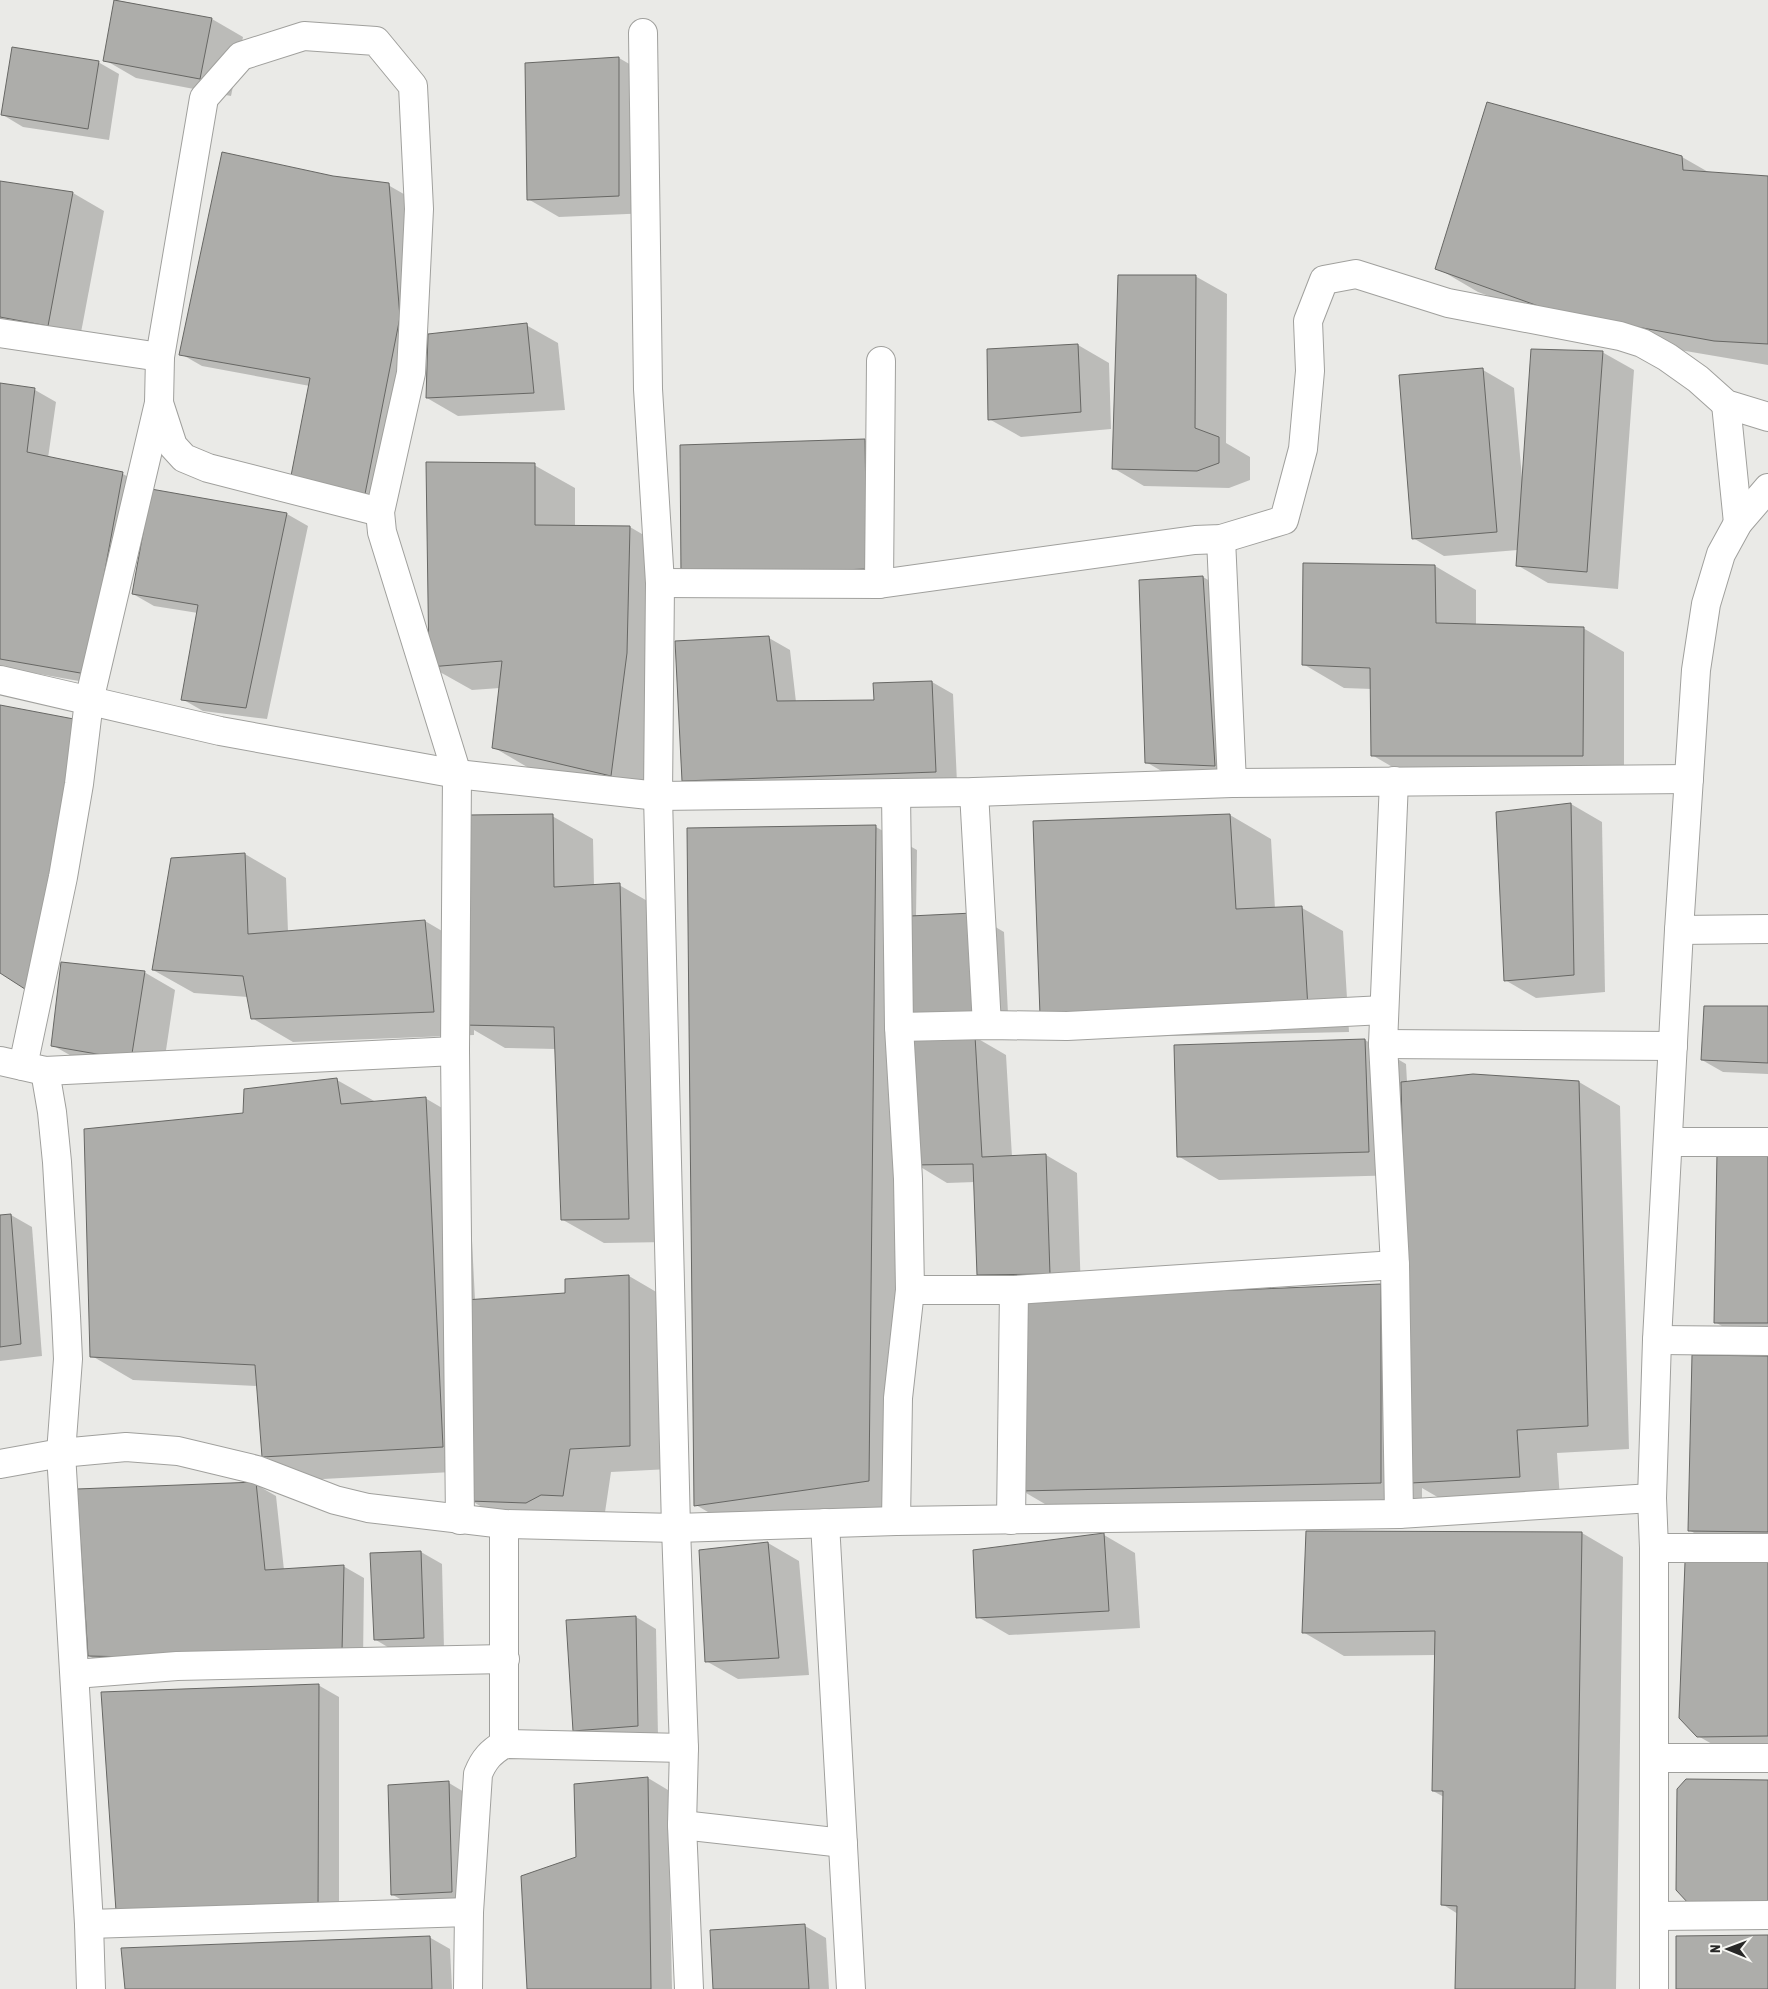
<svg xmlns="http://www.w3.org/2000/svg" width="1768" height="1989" viewBox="0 0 1768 1989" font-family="'Asap Condensed',sans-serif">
<rect width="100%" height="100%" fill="#eaeae7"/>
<g fill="#0003">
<path d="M116 0 212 19 243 37 231 96 136 78 105 60Z"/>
<path d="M619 58 650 76V213L559 217 528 199 526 64Z"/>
<path d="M98 62 119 74 109 140 23 127 3 115Z"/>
<path d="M1682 157 1710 173 1768 177V365L1597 336 1478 292 1437 268Z"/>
<path d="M333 177 388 185 409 197 420 330 386 505 291 480 310 386 202 366 181 354Z"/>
<path d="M0 182 73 193 104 211 79 343 0 329Z"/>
<path d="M1195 276 1227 294 1226 443 1250 457V480L1229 488 1144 486 1113 468Z"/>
<path d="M526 325 558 343 565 410 458 416 427 398Z"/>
<path d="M1078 345 1109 363 1111 429 1021 437 989 419Z"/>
<path d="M1602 352 1634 370 1618 589 1548 583 1517 565 1518 550 1444 556 1413 538 1483 370 1514 388 1522 478H1523Z"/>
<path d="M0 384 35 390 56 402 48 458 123 474 144 486 107 686 0 667Z"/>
<path d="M864 440 885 452 888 580 703 587Z"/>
<path d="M534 465 575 488V527H630L671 551 652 799 534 771 493 747 500 688 472 690 431 667Z"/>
<path d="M152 490 287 514 308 526 267 719 203 711 182 699 198 613 154 606 133 594Z"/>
<path d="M1435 566 1476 590V625L1583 628 1624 652V779H1413L1372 755V689L1344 688 1303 664Z"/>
<path d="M1203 577 1234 595 1246 783 1177 780 1146 762Z"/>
<path d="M769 638 790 650 796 702H875L874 684 932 682 953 694 957 783 704 792 683 780Z"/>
<path d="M1571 804 1602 822 1605 992 1536 998 1505 980 1497 814Z"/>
<path d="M1230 815 1271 839 1275 909 1302 908 1343 931 1349 1032 1083 1038Z"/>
<path d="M552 816 593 839 594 886 619 885 660 908 669 1242 604 1243 563 1220 556 1049 505 1048 474 1030V1035L293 1042 252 1018 248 997 194 993 153 970 245 854 286 878 288 932 425 921 466 945Z"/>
<path d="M876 827 917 850 916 917 973 914 1004 932 1009 1034 975 1037 1006 1055 1012 1157 1046 1155 1077 1173 1081 1292H1009L978 1274 975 1182 947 1183 914 1163 910 1504 737 1529 696 1505Z"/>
<path d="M144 972 175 990 162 1077 84 1063 52 1045Z"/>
<path d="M1768 1007V1074L1723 1072 1702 1060Z"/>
<path d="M1365 1040 1406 1064 1407 1082 1473 1075 1579 1082 1620 1106 1629 1449 1557 1453 1560 1500 1453 1506 1422 1488V1506L1062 1514 1021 1490 1380 1285 1408 1301 1404 1175 1219 1180 1178 1156Z"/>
<path d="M337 1080 376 1102 425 1098 466 1122 475 1300 566 1294 629 1276 670 1300V1469L611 1472 604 1519 511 1524 470 1500V1471L305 1480 264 1456 258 1386 133 1380 92 1356 244 1114Z"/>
<path d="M1768 1155V1346H1756L1715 1322Z"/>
<path d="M11 1215 32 1227 42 1356 0 1361V1216Z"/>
<path d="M1768 1357V1554H1730L1689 1530Z"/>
<path d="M255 1484 276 1496 284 1570 343 1566 364 1578 363 1663 110 1668 89 1656Z"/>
<path d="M1582 1533 1623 1557 1616 1989H1456L1458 1914 1442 1904 1444 1797 1433 1791 1436 1655 1344 1656 1303 1632Z"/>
<path d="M1104 1535 1135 1553 1140 1628 1009 1635 978 1617Z"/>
<path d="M768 1543 799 1561 809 1675 738 1679 706 1661Z"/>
<path d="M421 1552 442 1564 444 1649 396 1652 376 1640 372 1554Z"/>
<path d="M1768 1564V1759L1740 1760 1698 1736Z"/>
<path d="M636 1617 656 1629 658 1737 596 1742 575 1730Z"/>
<path d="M318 1685 339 1697V1924L102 1694Z"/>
<path d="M648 1778 668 1790 672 1989H528Z"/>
<path d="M449 1783 469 1795 472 1904 414 1907 393 1895Z"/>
<path d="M805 1926 826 1938 829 1989H714Z"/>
<path d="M429 1937 450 1949 452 1989H126Z"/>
</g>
<g fill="#adadaa" stroke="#676764">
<path d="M114 0 212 18 200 79 103 61Z"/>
<path d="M12 47 99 61 88 129 1 115Z"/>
<path d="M619 57V196L527 200 525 63Z"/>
<path d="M1487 102 1682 156 1683 170 1768 176V344L1714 341 1555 312 1435 269Z"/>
<path d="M222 152 333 176 389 183 400 317 365 494 290 481 310 378 179 355Z"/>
<path d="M0 181 73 192 48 326 0 317Z"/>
<path d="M1118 275H1196L1195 428 1219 437V463L1197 471 1112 469Z"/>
<path d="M527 323 534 393 426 398 428 334Z"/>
<path d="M1078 344 1081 412 988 420 987 349Z"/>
<path d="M1531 349 1603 351 1587 572 1516 566Z"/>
<path d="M1483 368 1497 532 1412 539 1399 375Z"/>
<path d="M0 383 35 388 27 452 123 472 86 674 0 659Z"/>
<path d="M865 439 867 569 681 576 680 445Z"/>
<path d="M426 462 535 463V525L630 526 627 653 611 776 492 748 502 661 429 667Z"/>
<path d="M151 489 287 513 246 708 181 700 198 605 132 594Z"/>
<path d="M1303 563 1435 565 1436 623 1584 627 1583 756H1371L1370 668 1302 665Z"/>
<path d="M1203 576 1215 766 1145 763 1139 580Z"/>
<path d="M769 636 777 701 874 700 873 683 932 681 936 772 682 781 675 641Z"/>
<path d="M0 705 79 720 28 991 0 973Z"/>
<path d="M1571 803 1574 975 1504 981 1496 812Z"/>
<path d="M553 814 554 887 620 883 629 1219 561 1220 554 1027 463 1025 469 815Z"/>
<path d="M1230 814 1236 909 1302 906 1308 1009 1040 1015 1033 821Z"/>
<path d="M876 825 869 1481 694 1506 687 828Z"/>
<path d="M245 853 248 934 425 920 434 1012 251 1019 243 976 152 970 171 858Z"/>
<path d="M973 913 978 1017 910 1019V916Z"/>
<path d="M61 962 145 971 131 1060 51 1046Z"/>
<path d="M1704 1006H1768V1063L1701 1060Z"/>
<path d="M975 1036 982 1157 1046 1154 1050 1274 977 1275 973 1164 914 1165 911 1040Z"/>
<path d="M1365 1039 1369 1152 1177 1157 1174 1045Z"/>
<path d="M1473 1074 1579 1081 1588 1426 1517 1430 1520 1477 1411 1483 1401 1082Z"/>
<path d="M337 1078 341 1104 426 1097 443 1447 262 1457 255 1365 90 1357 84 1129 243 1113 244 1089Z"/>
<path d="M1717 1153 1768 1154V1323H1714Z"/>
<path d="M11 1214 21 1344 0 1347V1215Z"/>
<path d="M629 1275 630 1446 570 1449 563 1496 541 1495 526 1503 469 1501 465 1300 565 1293V1279Z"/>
<path d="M1381 1284V1483L1020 1491 1018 1299Z"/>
<path d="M1692 1355 1768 1356V1532L1688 1531Z"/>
<path d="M256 1482 265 1570 344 1565 342 1651 175 1658 88 1656 77 1489Z"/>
<path d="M1306 1531 1582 1532 1575 1989H1455L1457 1906 1441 1905 1443 1791H1432L1435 1631 1302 1633Z"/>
<path d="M1104 1533 1109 1611 976 1618 973 1550Z"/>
<path d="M768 1542 779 1658 705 1662 699 1550Z"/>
<path d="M421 1551 424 1638 374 1640 370 1553Z"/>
<path d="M1685 1562H1768V1736L1697 1737 1679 1718Z"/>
<path d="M636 1616 638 1726 573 1731 566 1620Z"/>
<path d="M319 1684 318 1913 116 1911 101 1692Z"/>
<path d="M648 1777 651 1989H527L521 1876 576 1857 574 1784Z"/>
<path d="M1686 1779 1768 1780V1904H1689L1676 1890 1677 1789Z"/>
<path d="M449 1781 452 1892 391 1895 388 1785Z"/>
<path d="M805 1924 809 1989H713L710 1930Z"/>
<path d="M1768 1935V1989H1676V1936Z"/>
<path d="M430 1936 432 1989H125L121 1948Z"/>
</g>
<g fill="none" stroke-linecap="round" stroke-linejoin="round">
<defs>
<g id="minor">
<path d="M643 33 648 389 660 583 658 796 676 1528 684 1748 682 1825 689 1989"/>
<path d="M0 333 160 357"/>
<path d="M159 403 173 446 184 458 208 468 380 512"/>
<path d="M1726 404 1738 523"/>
<path d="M1221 539 1232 783"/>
<path d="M660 583 879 584 1195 540 1221 539 1284 520 1303 449 1310 371 1308 321 1324 280 1356 274 1448 303 1620 336 1642 343 1667 357 1698 379 1726 404 1768 417"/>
<path d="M879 584 881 361"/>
<path d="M0 680 220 731 457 774 658 796 974 792 1232 783 1689 779"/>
<path d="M1394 781 1383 1044 1395 1265 1399 1514"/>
<path d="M974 792 987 1025"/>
<path d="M1679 930 1768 929"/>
<path d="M899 1027 987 1025 1067 1026 1384 1010"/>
<path d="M1383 1044 1673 1046"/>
<path d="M0 1061 45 1071 455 1051"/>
<path d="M23 1066 63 877 79 784 89 701 159 403 160 357 204 98 241 56 304 36 376 41 413 86 419 209 411 373 380 512 382 532 457 774 455 1051 460 1520"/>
<path d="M45 1071 52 1112 57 1162 66 1316 68 1359 61 1453 89 1924 91 1989"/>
<path d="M1669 1142H1768"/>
<path d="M910 1290H1014L1395 1265"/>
<path d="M1657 1340 1768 1341"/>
<path d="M0 1464 61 1453 126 1447 178 1451 257 1470 335 1500 368 1508 504 1524 676 1528 896 1521 1399 1514 1652 1498"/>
<path d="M1011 1520 1014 1290"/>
<path d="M896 1521 898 1398 910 1290 908 1179 899 1027 896 793"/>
<path d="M825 1523 851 1989"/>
<path d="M1654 1548H1768"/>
<path d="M75 1674 177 1666 505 1659"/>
<path d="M504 1744V1524"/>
<path d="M1654 1758H1768"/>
<path d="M682 1825 843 1843"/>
<path d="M1655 1916 1768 1915"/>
<path d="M89 1924 469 1912"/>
<path d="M468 1989 469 1912 478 1774C484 1759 491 1752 504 1744L684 1748"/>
</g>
<path id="tertiary" d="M1654 1989V1548L1652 1498 1657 1340 1679 930 1696 670 1706 604 1721 554 1738 523 1768 488"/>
</defs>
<use href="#minor" stroke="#a0a09d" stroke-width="30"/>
<use href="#tertiary" stroke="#a0a09d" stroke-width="30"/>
<use href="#minor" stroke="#fff" stroke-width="28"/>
<use href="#tertiary" stroke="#fff" stroke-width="28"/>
</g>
<g transform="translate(1728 1949) rotate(271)" stroke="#f8f8f4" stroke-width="4" paint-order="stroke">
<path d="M0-4L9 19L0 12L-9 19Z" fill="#272726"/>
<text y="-8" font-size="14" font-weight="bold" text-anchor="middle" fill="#272726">N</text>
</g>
</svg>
